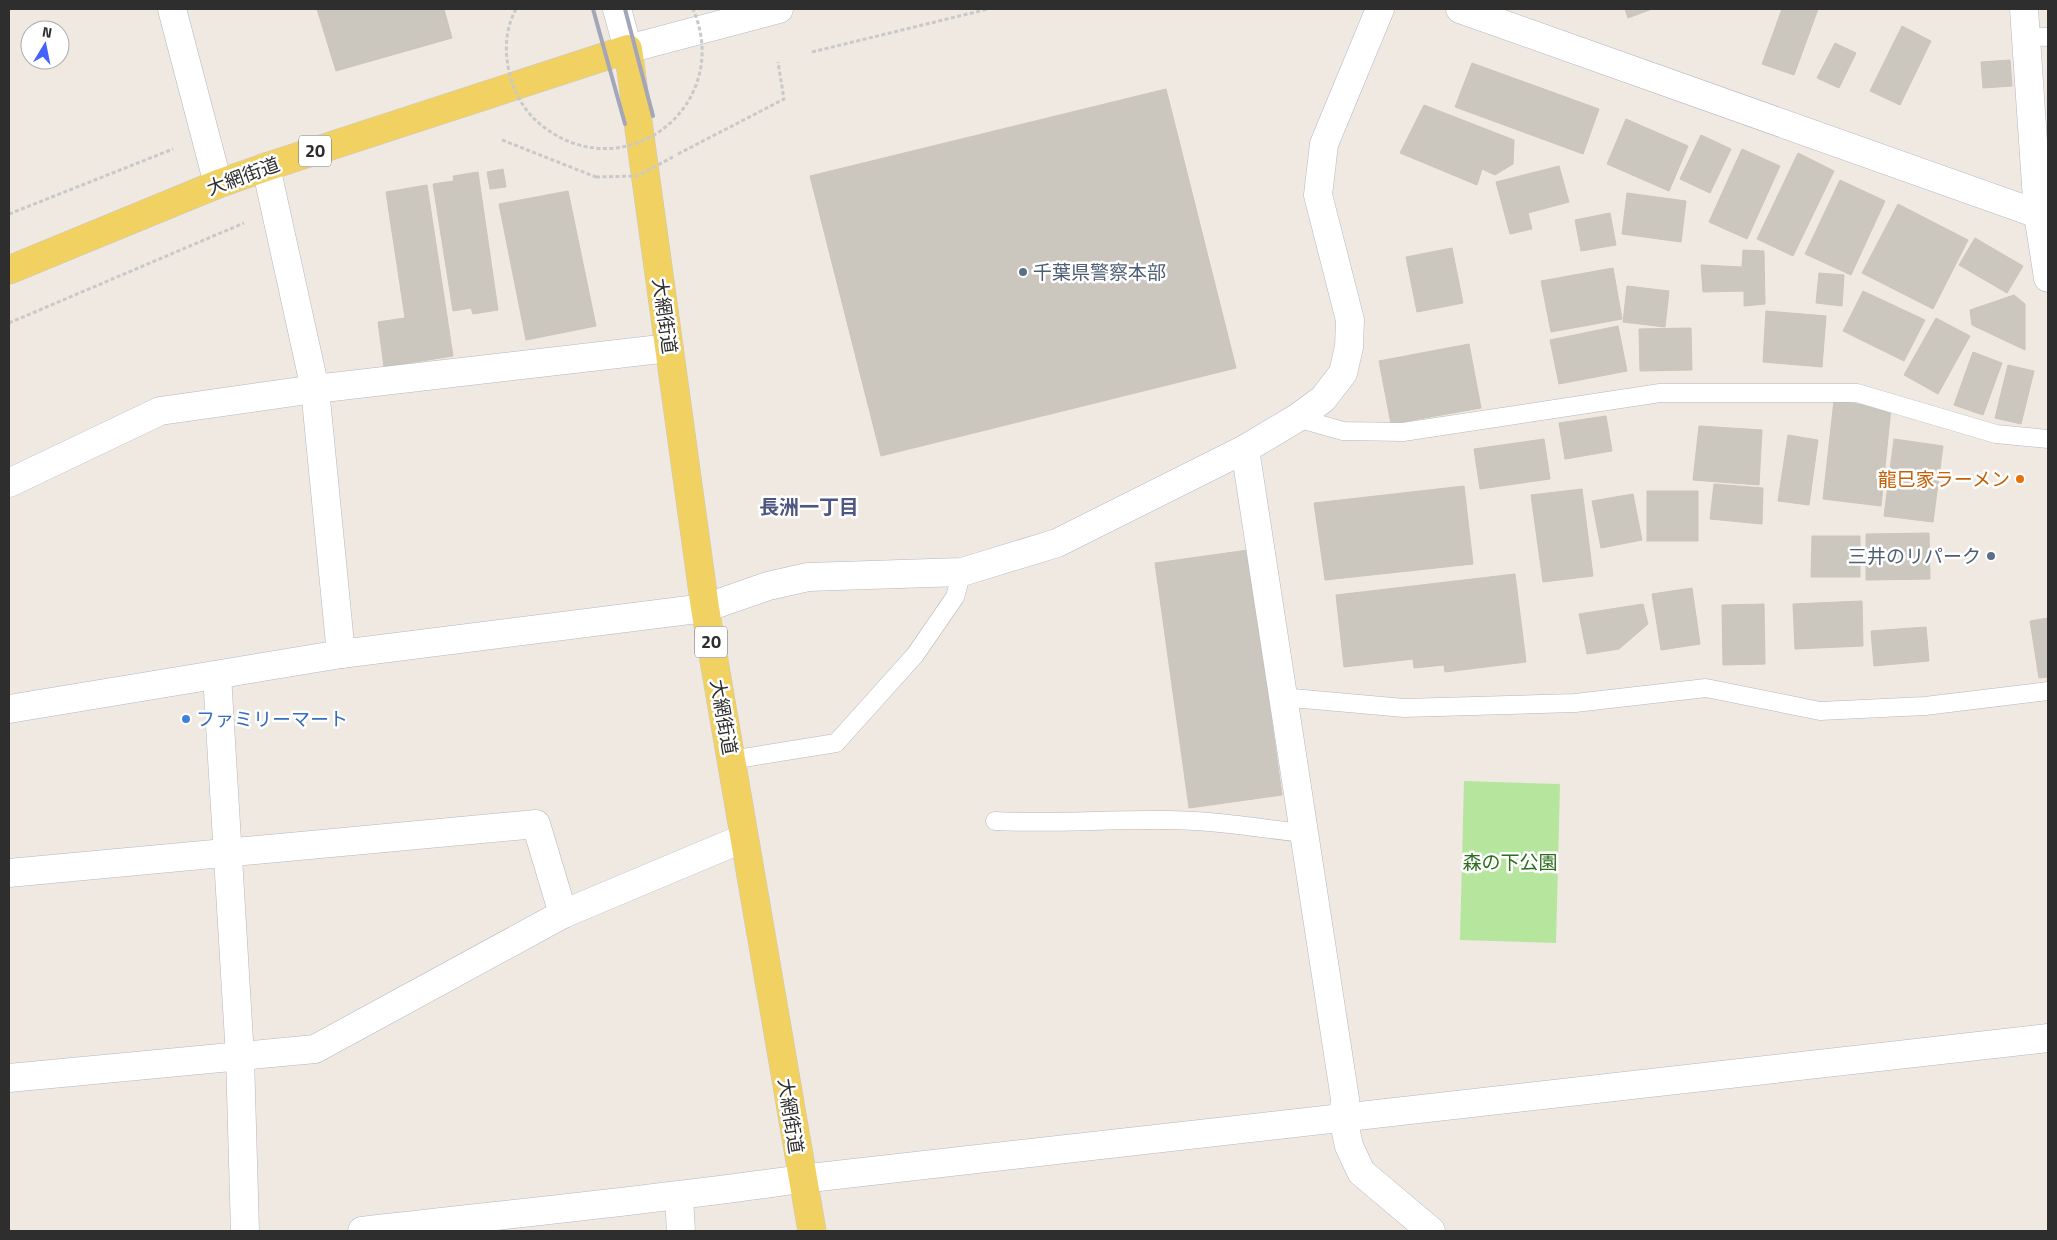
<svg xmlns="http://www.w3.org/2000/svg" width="2057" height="1240" viewBox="0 0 2057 1240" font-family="'Titillium Web','Noto Sans JP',sans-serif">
<rect width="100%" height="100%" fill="#efe9e1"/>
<path fill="#b6e59e" d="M1464 781 1560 784 1556 943 1460 940Z"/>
<g fill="#cbc7bf" stroke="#cbc5ba">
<path d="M317 9H444L452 38 336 71Z"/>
<path d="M1625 9H1652L1628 18Z"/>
<path d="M1782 9H1818L1794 75 1762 64Z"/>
<path d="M1902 26 1931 41 1900 105 1870 91Z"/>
<path d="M1835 43 1856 53 1839 88 1817 78Z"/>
<path d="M2010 60 2012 86 1983 88 1981 62Z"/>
<path d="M1472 63 1599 109 1583 154 1455 107Z"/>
<path d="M1166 89 1236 368 881 456 810 176Z"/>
<path d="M1424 105 1514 140 1513 164 1495 175 1482 169 1477 185 1400 153Z"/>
<path d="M1626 119 1688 146 1669 191 1607 164Z"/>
<path d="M1701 135 1731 149 1710 193 1680 179Z"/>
<path d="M1742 149 1780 166 1747 239 1709 222Z"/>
<path d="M1798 153 1834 171 1793 256 1757 239Z"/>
<path d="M1559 166 1569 202 1528 213 1532 229 1510 234 1496 182Z"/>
<path d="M503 169 506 187 490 189 487 172Z"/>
<path d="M478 172 498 310 473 314 471 308 453 311 433 184 454 181 453 176Z"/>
<path d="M1840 180 1885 201 1851 275 1805 254Z"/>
<path d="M427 185 453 356 384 367 378 322 405 318 386 192Z"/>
<path d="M568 191 596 326 526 340 499 204Z"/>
<path d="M1627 193 1686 201 1681 242 1622 234Z"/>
<path d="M1898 204 1968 240 1933 309 1862 273Z"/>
<path d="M1610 213 1616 245 1581 251 1575 220Z"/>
<path d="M1975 238 2023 266 2007 293 1959 265Z"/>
<path d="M1452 248 1463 303 1417 312 1406 257Z"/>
<path d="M1743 250 1764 251 1765 304 1744 306V291L1703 292 1701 265 1742 267Z"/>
<path d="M1613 268 1622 319 1551 332 1541 281Z"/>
<path d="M1819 273 1844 275 1842 306 1816 303Z"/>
<path d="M1627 286 1669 291 1665 327 1623 322Z"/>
<path d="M1863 291 1925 320 1904 361 1843 331Z"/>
<path d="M2014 295 2025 304V350L1972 325 1970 310Z"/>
<path d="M1766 311 1826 316 1822 367 1763 362Z"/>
<path d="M1936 318 1970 336 1938 394 1904 375Z"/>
<path d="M1618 326 1627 371 1559 384 1550 340Z"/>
<path d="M1691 328 1692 370 1640 371 1639 329Z"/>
<path d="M1469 344 1481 408 1391 424 1379 361Z"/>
<path d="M1973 352 2002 363 1983 415 1954 405Z"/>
<path d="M2008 365 2034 371 2021 424 1995 418Z"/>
<path d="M1834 401 1891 408 1881 506 1823 499Z"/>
<path d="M1606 416 1612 451 1565 459 1559 423Z"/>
<path d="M1699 426 1762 430 1759 485 1693 480Z"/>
<path d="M1788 435 1818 440 1809 505 1778 501Z"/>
<path d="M1544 439 1550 479 1480 489 1474 449Z"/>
<path d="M1894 439 1943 446 1933 522 1884 516Z"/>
<path d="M1714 484 1763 488 1762 524 1710 519Z"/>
<path d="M1464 486 1473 564 1325 580 1314 503Z"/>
<path d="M1582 489 1593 576 1543 582 1531 495Z"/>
<rect x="1647" y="491" width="51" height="50"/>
<path d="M1633 494 1642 540 1601 548 1592 501Z"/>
<path d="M1929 533 1930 579 1866 580V534Z"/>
<path d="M1812 536H1860V577H1811Z"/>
<path d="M1248 550 1282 795 1189 808 1155 563Z"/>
<path d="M1515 574 1526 662 1445 672 1444 665 1414 668 1413 659 1344 667 1336 595Z"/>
<path d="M1692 588 1700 644 1661 650 1652 594Z"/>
<path d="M1862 601 1863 646 1795 649 1793 604Z"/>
<path d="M1643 604 1648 624 1619 649 1587 654 1579 614Z"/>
<path d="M1764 604 1765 664 1723 665 1722 605Z"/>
<path d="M2048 618V677L2039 678 2030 621Z"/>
<path d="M1926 627 1929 661 1874 666 1871 631Z"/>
</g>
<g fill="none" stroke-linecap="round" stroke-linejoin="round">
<defs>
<g id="service">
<path d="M2026 36 2048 37"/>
<path d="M1297 418 1343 431 1403 432 1660 393H1857L1996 434 2048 439"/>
<path d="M1281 697 1404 708 1575 703 1706 688 1820 711 1925 706 2048 691"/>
<path d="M731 760 836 743 915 655 955 597 962 572"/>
<path d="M995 821C1052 824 1109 819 1166 820 1211 820 1258 828 1302 833"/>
</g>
<g id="minor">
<path d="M172 9 218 184"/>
<path d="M1380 9 1324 144 1318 195 1350 320 1349 347 1343 373 1323 399 1297 418 1245 449 1345 1099 1343 1118 1349 1146 1361 1172 1431 1231"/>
<path d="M266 167 315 389 341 654"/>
<path d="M9 483 160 411 315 389 669 348"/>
<path d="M217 675 240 1057 245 1231"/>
<path d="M9 873 536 824 563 914"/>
<path d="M9 1078 315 1049 563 914 744 838"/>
<path d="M679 1197 681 1231"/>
<path d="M362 1231C508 1214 655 1200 801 1179L2048 1038"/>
</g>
<g id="tertiary">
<path d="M617 9 628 49 779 9"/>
<path d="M1460 9 2038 214"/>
<path d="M2024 9 2038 214 2048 278"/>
<path d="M9 709 341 654 705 608 768 586 808 577 962 572 1057 543 1245 449"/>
</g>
<path id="primary" d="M9 270 218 184 266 167 628 49 705 608 812 1231"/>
</defs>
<use href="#service" stroke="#b4b7c1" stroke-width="19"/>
<use href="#minor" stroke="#b4b7c1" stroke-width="29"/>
<use href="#tertiary" stroke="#b4b7c1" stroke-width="29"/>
<use href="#primary" stroke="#c9c9c9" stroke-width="29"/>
<g stroke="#c9c9c9" stroke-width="3" stroke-dasharray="4 2.5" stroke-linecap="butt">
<path d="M812 52 988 9"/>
<path d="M502 140 596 177"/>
<path d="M678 154 784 99 778 62"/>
<path d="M9 214 173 149"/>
<path d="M9 323 244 223"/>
</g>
<use href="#service" stroke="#fff" stroke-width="18"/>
<use href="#minor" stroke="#fff" stroke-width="28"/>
<use href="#tertiary" stroke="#fff" stroke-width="28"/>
<use href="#primary" stroke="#f2d163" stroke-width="28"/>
<g stroke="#a3a6b8" stroke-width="4">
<path d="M593 9 625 124"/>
<path d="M625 9 653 116"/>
</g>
<g stroke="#c9c9c9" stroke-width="3" stroke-dasharray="4 2.5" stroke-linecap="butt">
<path d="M516 9C505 29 504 53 510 75 515 96 527 115 545 128 628 189 734 104 693 9"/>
<path d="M596 177 637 176 673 157"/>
</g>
</g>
<g fill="#5c6f8a" stroke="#fff" stroke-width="2">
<circle cx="1023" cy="272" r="5"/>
<circle cx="1991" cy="556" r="5"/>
</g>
<circle fill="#e8710a" stroke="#fff" stroke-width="2" cx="2020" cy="479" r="5"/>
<circle fill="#3f7fe0" stroke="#fff" stroke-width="2" cx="186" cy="719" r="5"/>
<g text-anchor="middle" stroke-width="5" stroke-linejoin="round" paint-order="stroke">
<g fill="#fff" stroke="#6d6d6d" stroke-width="1">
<rect x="299" y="135.5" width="32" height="31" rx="4"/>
<rect x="695" y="626.5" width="32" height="31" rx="4"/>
</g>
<g font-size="18" font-weight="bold" fill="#2e2e2e">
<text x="315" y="157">20</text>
<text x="711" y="648">20</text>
</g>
<g font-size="19" fill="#2e2e2e" stroke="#fff">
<text transform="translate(243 176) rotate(-20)" y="7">大網街道</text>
<text transform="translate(665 316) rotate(82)" y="7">大網街道</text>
<text transform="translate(724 717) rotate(80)" y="7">大網街道</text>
<text transform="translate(791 1116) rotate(81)" y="7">大網街道</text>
</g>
<g font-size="19" fill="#4e5e75" stroke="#fff" text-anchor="start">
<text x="1033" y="279">千葉県警察本部</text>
<text x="1981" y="563" text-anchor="end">三井のリパーク</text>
</g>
<g font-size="19" fill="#c56008" stroke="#fff" text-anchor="end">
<text x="2010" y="486">龍巳家ラーメン</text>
</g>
<g font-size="19" fill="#366cbe" stroke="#fff" text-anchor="start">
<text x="196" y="726">ファミリーマート</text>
</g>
<g font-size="19" fill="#2c6e1b" stroke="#fff">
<text x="1510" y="869">森の下公園</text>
</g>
<g font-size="20" font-weight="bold" fill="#4d5680" stroke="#fff">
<text x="809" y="514">長洲一丁目</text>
</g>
</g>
<rect width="2057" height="1240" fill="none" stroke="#2e2e2e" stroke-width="20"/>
<g transform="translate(45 45) rotate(10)"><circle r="24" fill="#ffffff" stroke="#ababab"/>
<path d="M0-4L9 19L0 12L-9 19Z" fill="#4264fb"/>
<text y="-8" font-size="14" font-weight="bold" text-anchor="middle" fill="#2e2e2e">N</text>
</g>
</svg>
